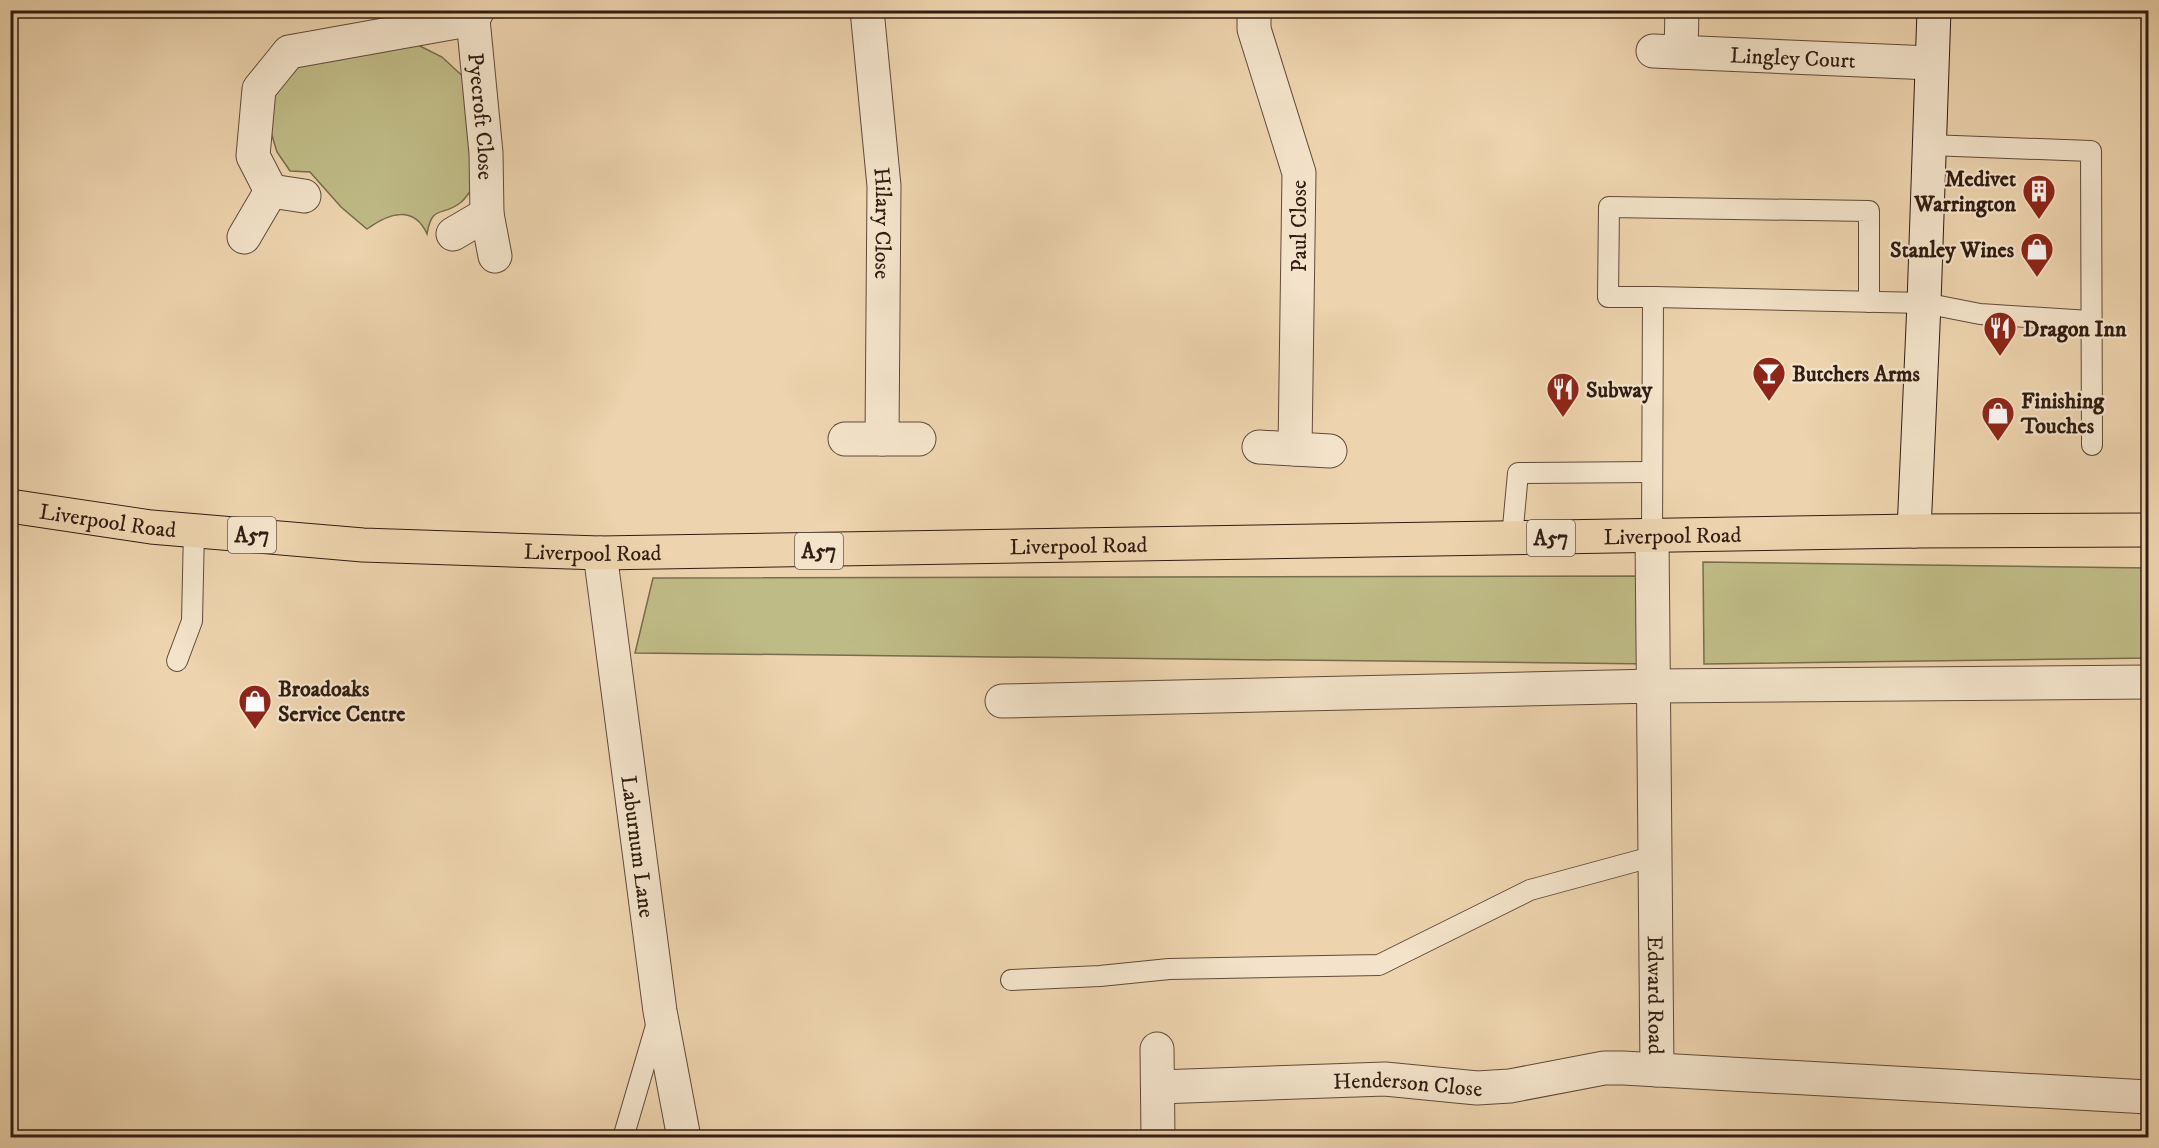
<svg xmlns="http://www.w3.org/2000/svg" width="2159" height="1148" viewBox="0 0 2159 1148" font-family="'IM FELL DW Pica',serif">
<rect width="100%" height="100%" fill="#edd4ae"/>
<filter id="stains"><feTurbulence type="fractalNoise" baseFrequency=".00333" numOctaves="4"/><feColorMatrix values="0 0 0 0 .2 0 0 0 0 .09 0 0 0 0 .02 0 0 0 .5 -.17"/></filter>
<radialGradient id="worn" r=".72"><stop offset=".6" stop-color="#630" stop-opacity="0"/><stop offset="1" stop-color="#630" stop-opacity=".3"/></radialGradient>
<g fill="#bfbb86" stroke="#786c4c" stroke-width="1.5">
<path d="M406 39 442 57 468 81 476 184C471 189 466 199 460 203 442 217 432 204 427 234 414 205 389 213 367 229L341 207 310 172 290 171 277 152 269 126 276 85 300 62Z"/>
<path d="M1703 562 2148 568V658L1704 664Z"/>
<path d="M1661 576 1654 664 635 653 653 578Z"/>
</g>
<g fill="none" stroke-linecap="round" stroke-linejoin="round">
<defs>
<g id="lane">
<path d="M1929 145 2091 151 2092 445"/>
<path d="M1653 297 1924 303 1980 314 2090 321"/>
<path d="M1652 536 1653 297H1608L1609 207 1869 211V302"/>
<path d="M1512 538 1518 473 1652 472"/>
<path d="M177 661 192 621 194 530"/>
<path d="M1011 980 1100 976 1169 969 1379 965 1530 890 1655 856"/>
<path d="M623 1138 658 1019"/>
</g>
<g id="street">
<path id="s1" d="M478 10 473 19 486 153 487 214 495 256"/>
<path id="s2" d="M867 10 884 186 882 439"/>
<path d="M1254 10V29L1299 173 1295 449"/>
<path id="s3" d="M1653 51 1931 63"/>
<path d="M1681 52 1682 10"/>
<path d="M271 191 304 196"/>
<path d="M453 234 487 214"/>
<path d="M244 237 271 191 253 156 259 89 289 52 473 19"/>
<path d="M845 439H919"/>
<path d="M1259 447 1330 451"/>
<path id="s4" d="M1652 536 1657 1070"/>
<path id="s5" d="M600 553 660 1011 684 1138"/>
<path d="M1002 701 1654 686 2148 682"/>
<path d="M1157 1049 1158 1138"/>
<path id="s6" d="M1158 1087 1385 1079 1477 1088 1510 1086 1604 1068H1623L2148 1097"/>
</g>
<path id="secondary" d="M1914 531 1924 303 1934 10"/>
<g id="highway">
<path id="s7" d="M10 506 151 527 363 545 600 553 1914 531 2148 530"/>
</g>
</defs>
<use href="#lane" stroke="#614a3a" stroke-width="22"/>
<use href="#street" stroke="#614a3a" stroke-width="35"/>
<use href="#secondary" stroke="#321c13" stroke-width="35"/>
<use href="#highway" stroke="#321c13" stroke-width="35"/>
<use href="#lane" stroke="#f3e3ca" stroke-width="20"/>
<use href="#street" stroke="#f3e3ca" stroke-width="33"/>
<use href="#secondary" stroke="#f3e3ca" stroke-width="33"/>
<use href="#highway" stroke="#edd4ae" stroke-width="33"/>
</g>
<defs>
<symbol id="building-pin" viewBox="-11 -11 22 30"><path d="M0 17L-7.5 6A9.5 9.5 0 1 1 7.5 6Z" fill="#8f2418" stroke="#f3e3ca"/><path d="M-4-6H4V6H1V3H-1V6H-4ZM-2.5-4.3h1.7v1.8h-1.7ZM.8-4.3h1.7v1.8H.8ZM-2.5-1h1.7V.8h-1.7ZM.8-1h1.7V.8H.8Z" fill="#fff"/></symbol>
<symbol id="shop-pin" viewBox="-11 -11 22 30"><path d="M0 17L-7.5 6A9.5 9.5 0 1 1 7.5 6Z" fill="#8f2418" stroke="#f3e3ca"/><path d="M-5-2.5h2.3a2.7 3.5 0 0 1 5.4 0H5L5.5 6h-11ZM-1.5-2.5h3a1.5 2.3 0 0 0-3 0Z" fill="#fff"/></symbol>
<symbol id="restaurant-pin" viewBox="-11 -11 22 30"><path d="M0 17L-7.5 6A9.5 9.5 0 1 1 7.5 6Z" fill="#8f2418" stroke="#f3e3ca"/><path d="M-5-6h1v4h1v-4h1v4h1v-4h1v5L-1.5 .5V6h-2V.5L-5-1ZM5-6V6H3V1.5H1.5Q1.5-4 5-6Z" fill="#fff"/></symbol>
<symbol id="bar-pin" viewBox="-11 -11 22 30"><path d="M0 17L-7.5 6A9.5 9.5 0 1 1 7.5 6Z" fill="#8f2418" stroke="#f3e3ca"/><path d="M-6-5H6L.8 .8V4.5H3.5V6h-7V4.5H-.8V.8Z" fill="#fff"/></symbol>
</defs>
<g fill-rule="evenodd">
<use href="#building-pin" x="2020" y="172" width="38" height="52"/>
<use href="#shop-pin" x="2018" y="230" width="38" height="52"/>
<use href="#restaurant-pin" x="1981" y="309" width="38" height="52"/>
<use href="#bar-pin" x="1750" y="354" width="38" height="52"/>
<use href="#restaurant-pin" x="1544" y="370" width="38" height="52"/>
<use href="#shop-pin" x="1979" y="394" width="38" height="52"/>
<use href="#shop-pin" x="236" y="682" width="38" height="52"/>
</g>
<g text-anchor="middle" stroke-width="4.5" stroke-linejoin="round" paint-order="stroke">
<g fill="#f3e3ca" stroke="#6c584a" stroke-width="1.5">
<rect x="228" y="517" width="48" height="36" rx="4.5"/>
<rect x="1527" y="520" width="48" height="36" rx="4.5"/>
<rect x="795" y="533" width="48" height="36" rx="4.5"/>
</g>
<g font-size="21" font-weight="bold" fill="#321c13">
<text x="252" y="542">A57</text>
<text x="1551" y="545">A57</text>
<text x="819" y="558">A57</text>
</g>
<g font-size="22" fill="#321c13" stroke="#f3e3ca">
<text dy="8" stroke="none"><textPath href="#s3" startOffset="140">Lingley Court</textPath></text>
<text dy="8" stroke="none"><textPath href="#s1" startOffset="108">Pyecroft Close</textPath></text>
<text dy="8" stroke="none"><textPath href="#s2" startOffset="214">Hilary Close</textPath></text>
<text transform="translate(1298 226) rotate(-90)" y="8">Paul Close</text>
<text dy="8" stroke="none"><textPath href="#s7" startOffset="99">Liverpool Road</textPath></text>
<text dy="8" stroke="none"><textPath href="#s7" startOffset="1665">Liverpool Road</textPath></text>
<text dy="8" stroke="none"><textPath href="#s7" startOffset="1071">Liverpool Road</textPath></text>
<text dy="8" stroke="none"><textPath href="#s7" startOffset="585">Liverpool Road</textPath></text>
<text dy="8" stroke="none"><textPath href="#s5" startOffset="296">Laburnum Lane</textPath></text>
<text dy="8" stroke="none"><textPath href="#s4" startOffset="459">Edward Road</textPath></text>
<text dy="8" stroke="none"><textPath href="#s6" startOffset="250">Henderson Close</textPath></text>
</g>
<g font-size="22" font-weight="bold" fill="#321c13" stroke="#f3e3ca" text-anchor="start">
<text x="2016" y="186" text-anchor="end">Medivet<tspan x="2016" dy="25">Warrington</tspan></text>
<text x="2014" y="257" text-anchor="end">Stanley Wines</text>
<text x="2023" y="336">Dragon Inn</text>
<text x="1792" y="381">Butchers Arms</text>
<text x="1586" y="397">Subway</text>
<text x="2021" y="408">Finishing<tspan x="2021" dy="25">Touches</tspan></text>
<text x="278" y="696">Broadoaks<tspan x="278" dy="25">Service Centre</tspan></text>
</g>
</g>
<rect width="2159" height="1148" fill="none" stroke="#edd4ae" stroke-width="36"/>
<rect x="12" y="12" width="2135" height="1124" fill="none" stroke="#321c13" stroke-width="3"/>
<rect x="18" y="18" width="2123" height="1112" fill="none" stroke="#321c13" stroke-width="1.5"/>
<rect width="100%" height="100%" filter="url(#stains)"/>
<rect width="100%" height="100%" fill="url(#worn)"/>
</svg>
